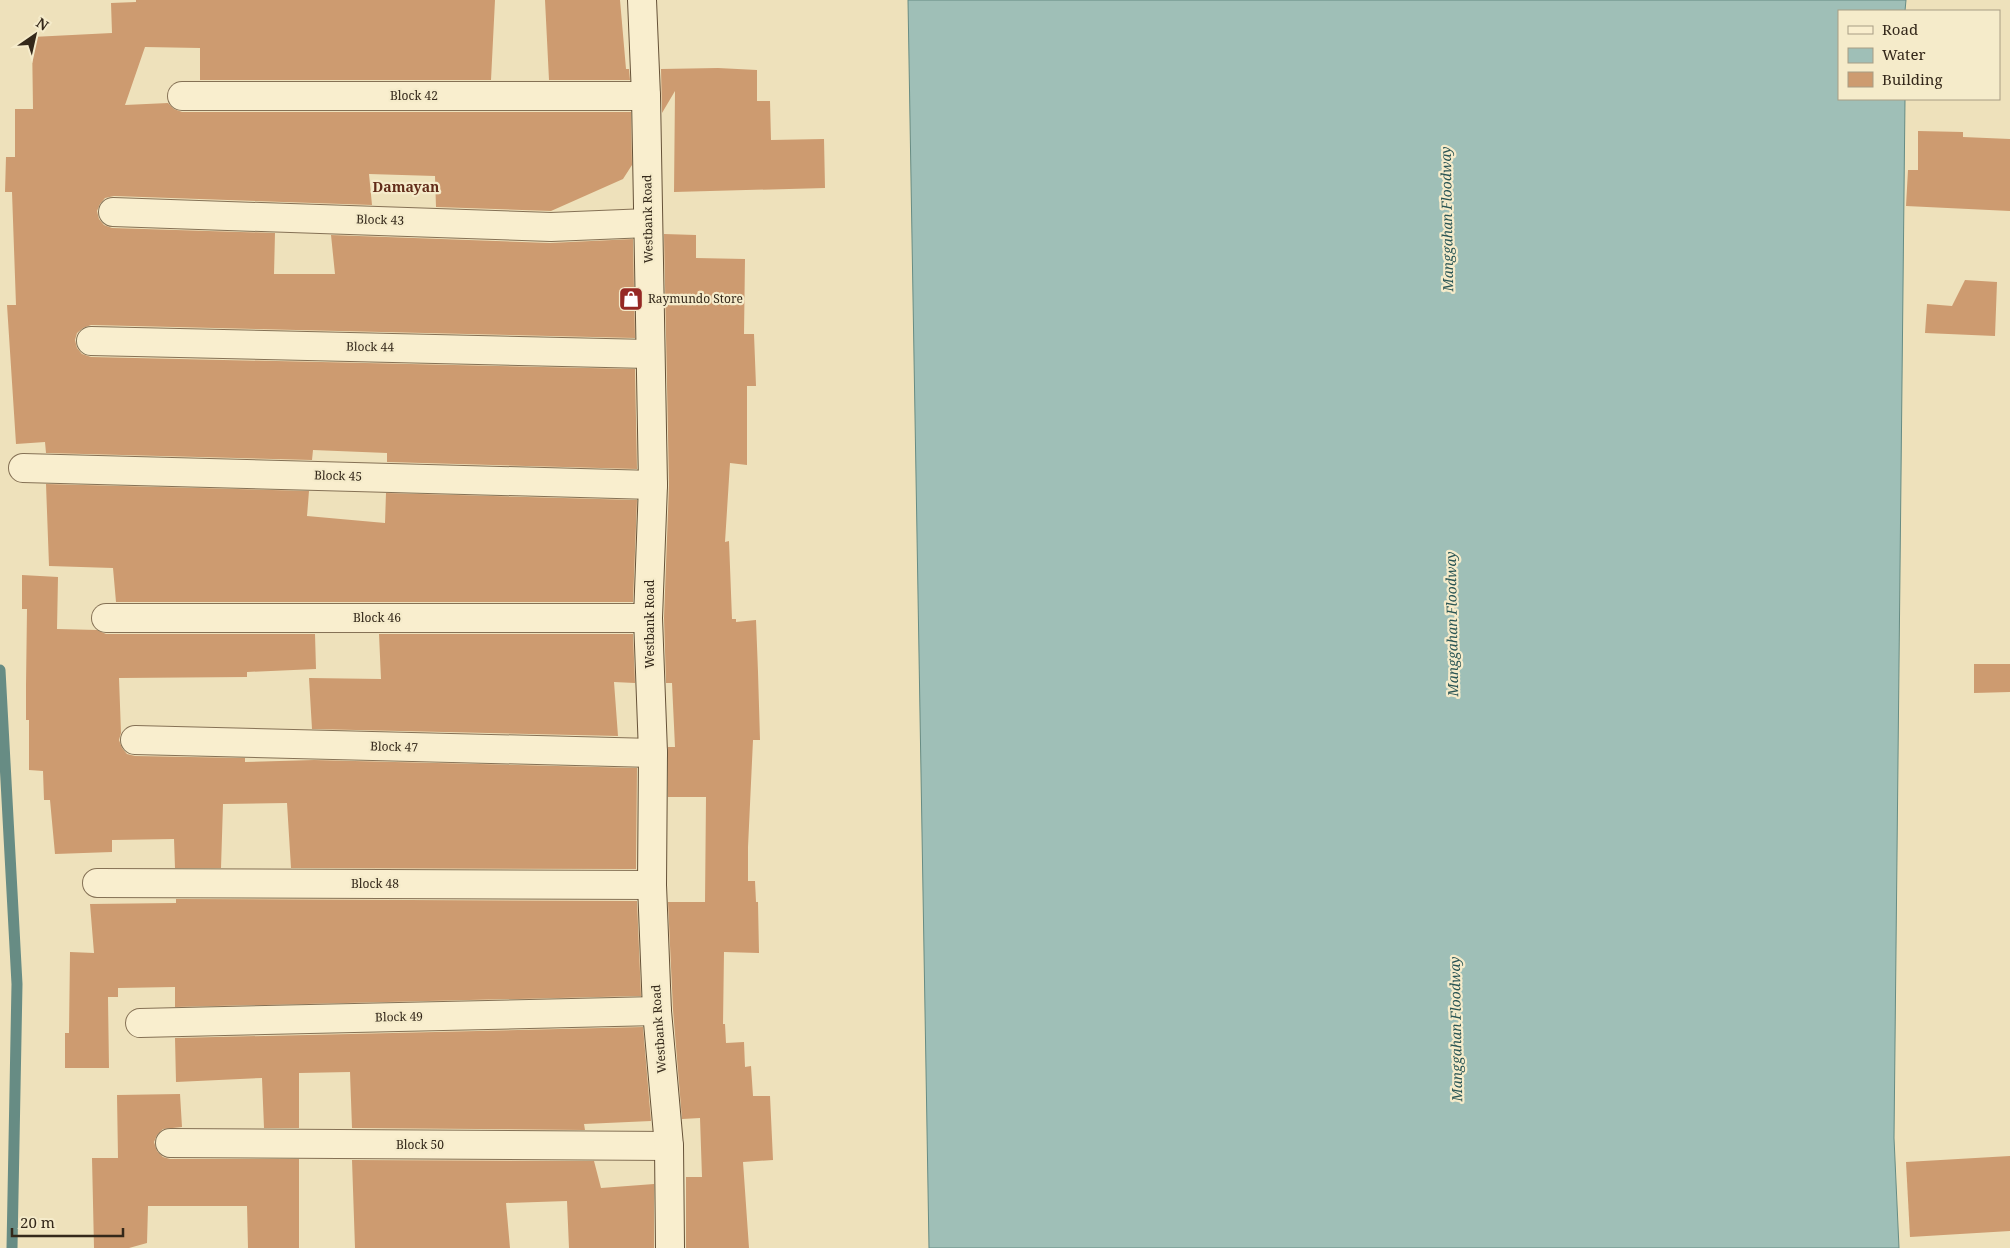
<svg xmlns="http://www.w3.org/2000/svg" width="2010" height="1248" viewBox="0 0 2010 1248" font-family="'Noto Serif',serif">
<rect width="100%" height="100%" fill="#eee1bb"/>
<path fill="#9fbfb7" stroke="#678c84" d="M908 0H1906L1905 11H1839V99H1905L1894 1138 1899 1248H929Z"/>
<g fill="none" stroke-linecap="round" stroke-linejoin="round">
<path stroke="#678c84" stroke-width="11" d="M0 670 17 984 12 1248"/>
</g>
<g fill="#cd9b70">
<path d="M136 0H495L491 80H200V48L145 47 125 105 168 103 174 109 182 112H631L632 165 623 179 551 211 436 207 435 176 369 174 372 205 114 196 105 198 100 204 97 211 99 219 104 225 112 228 275 233 274 274H335L331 235 550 243 633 239 635 338 91 325 83 328 77 333 75 340 77 348 82 354 91 357 635 369 637 469 387 462V453L313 450 312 460 46 453 45 442 16 444 7 305H16L12 192H5L6 157H15V109H33L32 37 112 33 111 3 136 2Z"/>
<path d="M545 0H620L626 69H629L630 80H549Z"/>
<path d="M718 68 757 70V101H770L771 140 824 139 825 188 674 192 675 91 662 113 661 69Z"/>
<path d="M1918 131 1963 132V137L2010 139V211L1906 206 1908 170H1918Z"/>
<path d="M664 234 696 235V258L745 259 744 334H754L756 386H747V465L730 463 725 542 729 541 732 619H736V622L756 620 758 672 760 740H753L748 847V881H755L756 902H758L759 953 724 952 723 1024H725L726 1043 744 1042 745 1067 751 1066 753 1096H770L773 1160 743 1162 749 1248H686V1177H702L700 1118 682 1119 673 1010 668 902H705L706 797H668V747H675L672 683H666L664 618 669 485Z"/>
<path d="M1965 280 1997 282 1995 336 1925 333 1927 304 1952 306Z"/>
<path d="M46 484 309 491 307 516 385 523 386 493 637 500 633 602H116L113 568 49 566Z"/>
<path d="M22 575 58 577 57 629 97 630 106 634H315L316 669 247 672V677L119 678 121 733 119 740 122 748 127 754 135 756 245 758V762L314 760 637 768 636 869 291 868 287 803 223 804 221 868H175L174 839 112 840V852L55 854 50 800H44L43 771 29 770V720H26V685L27 609H22Z"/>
<path d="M379 634H633L635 683 614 682 618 736 312 729 309 678 381 679Z"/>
<path d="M1974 664H2010V692L1974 693Z"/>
<path d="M176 899 637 901 641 996 175 1007V987L118 988V997H108L109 1068H65V1033H69L70 952 94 953 90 904 176 903Z"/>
<path d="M643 1027 651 1121 584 1124 585 1130 352 1128 350 1072 299 1073V1128H264L262 1078 176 1082 175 1038Z"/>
<path d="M180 1094 182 1127 163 1129 157 1135 154 1142 157 1151 163 1157 170 1159H299V1248H248L247 1206H148L147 1243 129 1248H94L92 1158H118L117 1095Z"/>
<path d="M2010 1156V1231L1910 1237 1906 1162Z"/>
<path d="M352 1160 594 1161 601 1188 654 1184V1248H569L567 1201 506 1203 510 1248H355Z"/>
</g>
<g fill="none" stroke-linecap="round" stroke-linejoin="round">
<defs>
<g id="street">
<path d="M182 96H646"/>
<path d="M113 212 551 227 648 223"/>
<path d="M91 341 649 354"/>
<path d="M23 468 653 485"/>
<path d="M106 618H648"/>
<path d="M135 740 653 753"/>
<path d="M97 883 652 885"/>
<path d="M140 1023 657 1011"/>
<path d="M170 1143 669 1146"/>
</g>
<path id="secondary" d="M642 0 646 96 653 485 648 618 653 753 652 885 657 1011 669 1146 670 1248"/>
</defs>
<use href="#street" stroke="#857155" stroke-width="30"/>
<use href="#secondary" stroke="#665238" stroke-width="30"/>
<use href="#street" stroke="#f9eece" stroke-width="28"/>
<use href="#secondary" stroke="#f9eece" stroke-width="28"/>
</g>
<defs>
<symbol id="shop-square" viewBox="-11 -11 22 22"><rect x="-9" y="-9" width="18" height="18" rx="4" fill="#952824" stroke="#f5ebca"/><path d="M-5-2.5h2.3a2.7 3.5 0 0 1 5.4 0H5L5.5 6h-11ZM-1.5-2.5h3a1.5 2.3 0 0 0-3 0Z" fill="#fff"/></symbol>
</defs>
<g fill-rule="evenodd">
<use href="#shop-square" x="617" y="285" width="28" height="28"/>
</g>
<g text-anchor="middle" stroke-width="4.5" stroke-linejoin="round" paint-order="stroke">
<g font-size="12" fill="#34281a" stroke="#f5ebca">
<text x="414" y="100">Block 42</text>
<text transform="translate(648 219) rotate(-91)" y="4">Westbank Road</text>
<text transform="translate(380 220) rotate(2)" y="4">Block 43</text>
<text transform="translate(370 347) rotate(1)" y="4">Block 44</text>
<text transform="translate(338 476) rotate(2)" y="4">Block 45</text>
<text x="377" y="622">Block 46</text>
<text transform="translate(650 624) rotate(-90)" y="4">Westbank Road</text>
<text transform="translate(394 747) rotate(2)" y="4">Block 47</text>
<text x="375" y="888">Block 48</text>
<text transform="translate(399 1017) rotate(-1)" y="4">Block 49</text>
<text transform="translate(659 1029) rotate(-94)" y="4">Westbank Road</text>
<text x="420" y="1149">Block 50</text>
</g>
<g font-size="12" fill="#34281a" stroke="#f5ebca" text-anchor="start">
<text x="648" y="303">Raymundo Store</text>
</g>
<g font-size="14" font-weight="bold" fill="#612b19" stroke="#f5ebca">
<text x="406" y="192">Damayan</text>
</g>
<g font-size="14" font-style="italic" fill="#295453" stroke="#f5ebca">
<text transform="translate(1447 219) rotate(-91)" y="5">Manggahan Floodway</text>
<text transform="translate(1452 624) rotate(-91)" y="5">Manggahan Floodway</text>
<text transform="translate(1456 1029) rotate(-91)" y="5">Manggahan Floodway</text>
</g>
</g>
<rect x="1838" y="10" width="162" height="90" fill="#f5ebca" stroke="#a89d84"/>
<rect x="1848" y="26" width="25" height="8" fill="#f9eece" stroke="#a89d84"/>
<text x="1882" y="35" font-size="15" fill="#34281a">Road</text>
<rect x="1848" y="48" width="25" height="15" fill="#9fbfb7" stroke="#a89d84"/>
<text x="1882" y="60" font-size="15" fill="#34281a">Water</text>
<rect x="1848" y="72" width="25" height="15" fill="#cd9b70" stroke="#a89d84"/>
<text x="1882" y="85" font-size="15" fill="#34281a">Building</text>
<g transform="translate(35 35) rotate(34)" stroke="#f5ebca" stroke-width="4" paint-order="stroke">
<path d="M0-4L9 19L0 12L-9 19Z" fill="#34281a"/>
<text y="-8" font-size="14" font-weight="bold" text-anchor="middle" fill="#34281a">N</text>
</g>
<path d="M12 1228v8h111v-8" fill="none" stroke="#34281a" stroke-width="2.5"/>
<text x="20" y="1228" font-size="15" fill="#34281a" stroke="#f5ebca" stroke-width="4" paint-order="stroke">20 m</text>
</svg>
